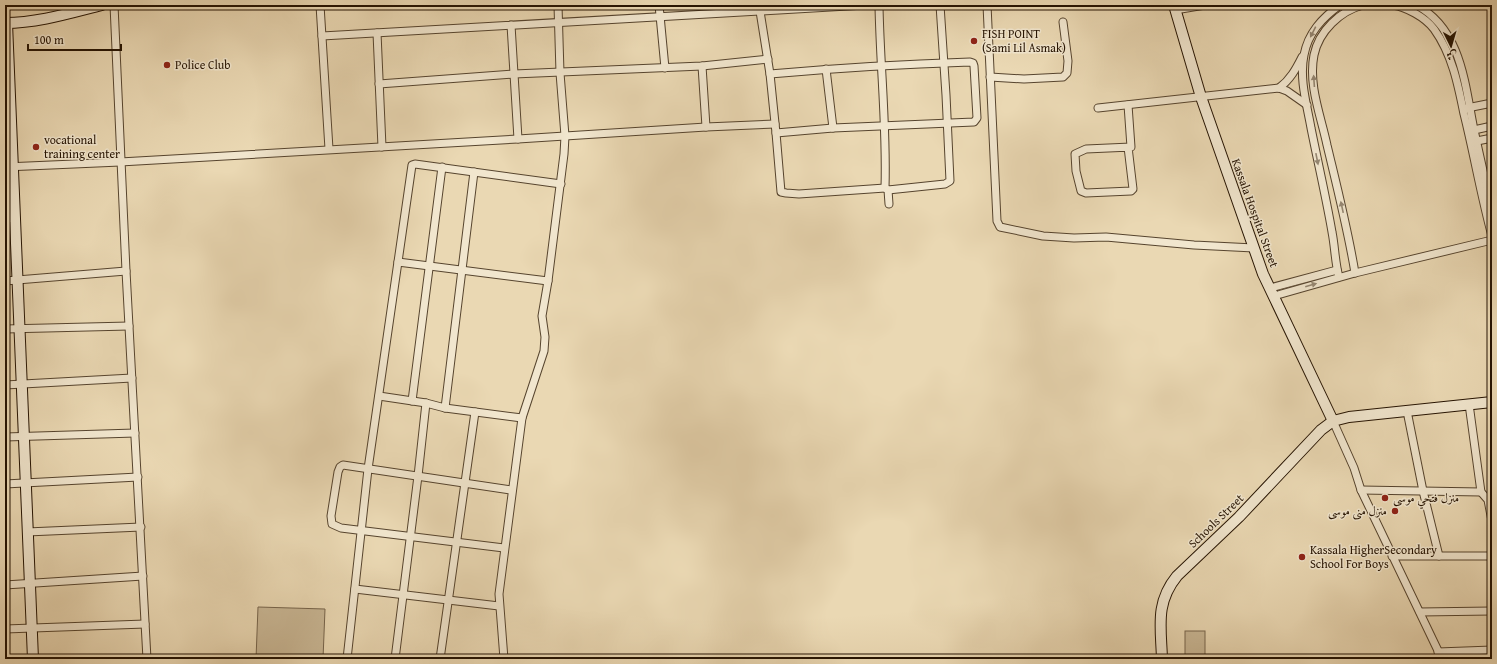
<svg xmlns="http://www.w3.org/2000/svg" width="1497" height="664" viewBox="0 0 1497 664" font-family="'Gentium Book Plus',Amiri,serif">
<rect width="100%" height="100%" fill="#ead8b3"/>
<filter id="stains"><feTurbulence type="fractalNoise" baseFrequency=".005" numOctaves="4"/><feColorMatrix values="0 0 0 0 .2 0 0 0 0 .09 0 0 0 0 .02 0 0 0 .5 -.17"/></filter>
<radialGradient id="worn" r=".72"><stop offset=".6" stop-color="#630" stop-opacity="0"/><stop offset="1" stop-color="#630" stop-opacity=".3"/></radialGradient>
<g fill="#c9b795" stroke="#77654c">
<path d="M258 607 325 609 323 659H256Z"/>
<rect x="1185" y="631" width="20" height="28"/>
</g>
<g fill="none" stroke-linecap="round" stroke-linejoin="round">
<defs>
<g id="street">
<path d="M114 5 126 271 147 659"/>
<path d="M320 5 329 149"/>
<path d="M659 5 665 68"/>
<path d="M759 5 770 74 776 133 781 192 786 193 799 194 885 188"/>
<path d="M879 5C880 66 887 127 885 188L888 190 889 204"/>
<path d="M987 5 997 221 1000 227 1043 236 1074 238 1106 237 1194 245 1254 248"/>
<path d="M1393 5C1406 7 1425 17 1434 29 1452 54 1458 84 1464 114 1474 154 1481 196 1492 236"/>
<path d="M1416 5C1462 29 1465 86 1474 130 1480 157 1486 184 1492 211"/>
<path d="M1175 10 1205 5"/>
<path d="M511 25 518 139"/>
<path d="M377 33 382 147"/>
<path d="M322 36 865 5"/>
<path d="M702 66 706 127"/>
<path d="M826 69 833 128"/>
<path d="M770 74C837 68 904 64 970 62L973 63 974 66 977 118 974 122 833 128 776 133"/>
<path d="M990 77 1024 79 1063 77 1067 73 1068 61 1063 22"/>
<path d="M379 84 514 74 702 66 768 59"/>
<path d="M1279 88C1290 80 1296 69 1302 57"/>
<path d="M1128 105 1131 147H1128L1133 189 1131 191 1086 193 1081 191 1076 171 1075 154 1086 149 1131 147"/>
<path d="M1098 108 1279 88 1287 91 1307 105"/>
<path d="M1467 108 1492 103"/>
<path d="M1474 130 1492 126"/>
<path d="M1477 141 1492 138"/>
<path d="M5 167 120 162 518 139 706 127 775 124"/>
<path d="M888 190 945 184 950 181 946 95 940 5"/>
<path d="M5 219 15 218"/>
<path d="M398 262 548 281"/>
<path d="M1355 273C1348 230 1337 187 1327 145 1321 116 1308 85 1314 55 1319 31 1340 11 1363 5"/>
<path d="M1339 277C1335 263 1335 247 1332 232 1326 197 1318 163 1311 128 1307 105 1299 79 1304 55 1308 33 1322 18 1340 5"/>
<path d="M5 281 126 271"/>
<path d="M1270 288 1337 270"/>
<path d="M1274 296 1355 273 1492 240"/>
<path d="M5 329 129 326"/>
<path d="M5 385 132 378"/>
<path d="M379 396 426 403 445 408 522 418"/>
<path d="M412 401 442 167"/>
<path d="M1469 404 1481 492 1488 500 1492 521"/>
<path d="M445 408 474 172"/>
<path d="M1407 411 1423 491 1439 556"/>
<path d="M1333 421 1354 468 1361 490 1442 659"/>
<path d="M5 437 135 433"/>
<path d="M5 484 138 477"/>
<path d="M1361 490 1481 492"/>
<path d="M27 532 141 527"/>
<path d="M504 548 341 528 332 524 331 516 338 472 340 467 343 465 511 490"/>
<path d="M1392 556H1492"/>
<path d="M5 585 143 576"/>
<path d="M355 589 499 606"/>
<path d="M1420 612 1492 611"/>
<path d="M5 629 145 624"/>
<path d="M1438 652 1492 650"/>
<path d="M347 659 368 469 412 165 415 164 561 184"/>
<path d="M395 659 418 476 426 403"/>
<path d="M440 659 475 412"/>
<path d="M504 659 499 594 522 418 544 351 545 337 542 316 548 281 564 154 565 136 560 73 558 5"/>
</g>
<g id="secondary">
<path d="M1174 5 1201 97 1263 274 1333 421"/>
<path d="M5 23C38 23 70 13 102 5"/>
<path d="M7 23 33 659"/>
<path d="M1162 659C1161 627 1155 603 1177 576L1239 517 1321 430 1333 421 1349 417 1492 402"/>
</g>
</defs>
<use href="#street" stroke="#56442e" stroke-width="9"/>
<use href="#secondary" stroke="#251302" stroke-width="12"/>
<use href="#street" stroke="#f1e6ce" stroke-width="7"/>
<use href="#secondary" stroke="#f1e6ce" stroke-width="10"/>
</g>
<defs><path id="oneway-solid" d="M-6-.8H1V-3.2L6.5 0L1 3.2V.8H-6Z"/></defs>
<g fill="#958772">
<use href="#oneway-solid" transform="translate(1313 32) rotate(117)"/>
<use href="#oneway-solid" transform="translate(1314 81) rotate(-94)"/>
<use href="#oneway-solid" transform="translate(1317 159) rotate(79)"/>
<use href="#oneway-solid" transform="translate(1342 207) rotate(-102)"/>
<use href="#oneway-solid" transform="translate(1311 285) rotate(-16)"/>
</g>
<g fill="#8f2418" stroke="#f1e6ce" stroke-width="1.5">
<circle cx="974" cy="41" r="4"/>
<circle cx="167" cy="65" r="4"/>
<circle cx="36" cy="147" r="4"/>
<circle cx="1385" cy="498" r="4"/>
<circle cx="1395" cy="511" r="4"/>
<circle cx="1302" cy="557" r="4"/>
</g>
<g text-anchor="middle" stroke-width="3" stroke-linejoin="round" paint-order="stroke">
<g font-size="12" fill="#251302" stroke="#f1e6ce" text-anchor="start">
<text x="982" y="38">FISH POINT<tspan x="982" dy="14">(Sami Lil Asmak)</tspan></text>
<text x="175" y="69">Police Club</text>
<text x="44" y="144">vocational<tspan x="44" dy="14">training center</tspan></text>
<text x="1393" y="502">منزل فتحي موسى</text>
<text x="1387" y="515" text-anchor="end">منزل منى موسى</text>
<text x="1310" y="554">Kassala HigherSecondary<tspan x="1310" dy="14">School For Boys</tspan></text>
</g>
<g font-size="12" fill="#251302" stroke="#f1e6ce">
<text transform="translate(1255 213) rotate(70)" y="4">Kassala Hospital Street</text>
<text transform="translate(1216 521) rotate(-44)" y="4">Schools Street</text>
</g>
</g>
<rect width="1497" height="664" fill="none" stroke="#ead8b3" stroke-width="20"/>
<rect x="6" y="6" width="1485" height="652" fill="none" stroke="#251302" stroke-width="2"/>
<rect x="10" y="10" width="1477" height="644" fill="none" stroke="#251302"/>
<g transform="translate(1451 46) rotate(175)" stroke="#f1e6ce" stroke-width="3" paint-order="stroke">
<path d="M0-3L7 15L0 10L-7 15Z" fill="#251302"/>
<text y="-6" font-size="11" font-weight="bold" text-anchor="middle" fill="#251302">ش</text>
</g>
<path d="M28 44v6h93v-6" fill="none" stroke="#251302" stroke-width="2"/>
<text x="34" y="44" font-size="12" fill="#251302" stroke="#f1e6ce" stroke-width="3" paint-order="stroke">100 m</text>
<rect width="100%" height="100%" filter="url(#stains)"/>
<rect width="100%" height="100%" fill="url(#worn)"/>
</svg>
